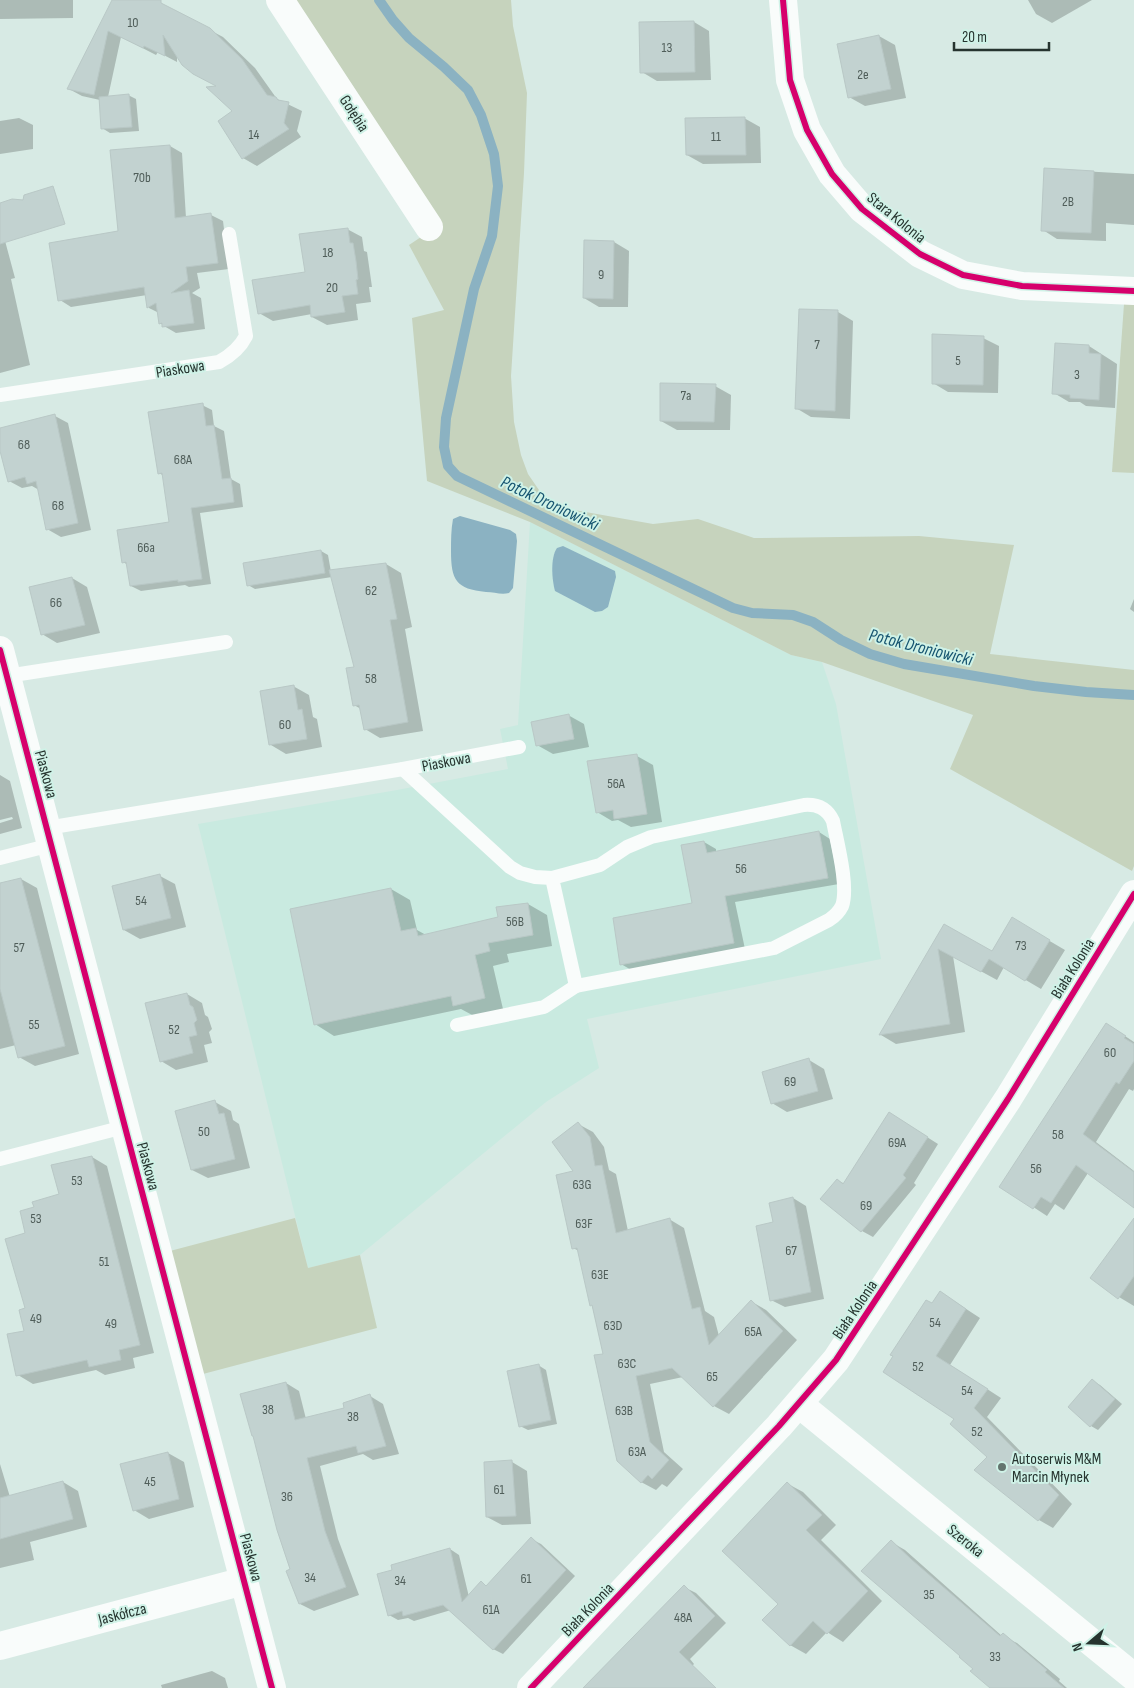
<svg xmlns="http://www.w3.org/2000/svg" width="1134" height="1688" viewBox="0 0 1134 1688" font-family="'Sofia Sans Condensed',sans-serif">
<rect width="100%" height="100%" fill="#d7eae4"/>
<path fill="#c9eae0" d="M530 522 791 655 822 662 836 704 881 959 587 1019 599 1068 546 1102 360 1255 308 1268 198 824 397 790 508 769 500 729 518 725Z"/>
<g fill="#c6d3bd">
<path d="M293 0H511L513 26 527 93 524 173 511 376 514 422 521 455 528 474 541 493 563 508 653 524 698 519 754 538 919 536 1014 545 990 654 1134 670V866L1132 871 950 769 973 715 822 662 791 655 530 522 427 481 412 318 444 310 409 245 439 225Z"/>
<path d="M1124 304H1134V473L1112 472Z"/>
<path d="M295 1218 308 1268 360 1255 377 1328 203 1374 170 1251Z"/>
</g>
<g fill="#8bb2c2">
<path d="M460 516 510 530 516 534 517 541 513 588 509 593C501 595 494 592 486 592 456 589 451 580 451 551 451 540 451 530 453 519Z"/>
<path d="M563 546 615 571 616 577 608 607 602 611 595 612 555 591C552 580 550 558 557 548Z"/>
</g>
<g fill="#0003">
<path d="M0 0H73V18L0 19Z"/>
<path d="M129 0H152L223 37 255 68 277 99 302 111 297 131 301 137 257 166 243 158 219 121 234 111 219 87 177 54V62L158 52 156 55 121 37 108 97 128 95 136 99 139 131 110 133 102 128 100 100 82 96 69 89Z"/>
<path d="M1028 0H1092L1052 23 1036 14Z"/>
<path d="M694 22 709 31 711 80 657 81 642 72Z"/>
<path d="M879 36 895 45 906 98 865 106 849 97Z"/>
<path d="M19 118 33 125V149L0 154V121Z"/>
<path d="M744 118 760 127 761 163 703 164 687 155Z"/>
<path d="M170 146 182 153 186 218 211 215 223 221 229 269 197 273 200 288 192 293 201 298 205 329 176 333 164 326 160 323 159 313 149 308 147 295 71 307 60 300 119 232 111 151Z"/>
<path d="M1046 169 1134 174V225L1106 223V241L1057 239 1043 230Z"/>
<path d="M347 229 362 237 364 251 367 252 372 287H369L371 302 356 304 358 320 327 325 312 317V314L273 321 259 313 306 273Z"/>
<path d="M0 235 4 237 15 278 11 279 30 365 0 373Z"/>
<path d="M614 242 629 251 628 307H599L584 298Z"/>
<path d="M800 310 838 312 853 321 850 419 811 417 796 408Z"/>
<path d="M983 338 999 346 998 393 948 392 933 383Z"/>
<path d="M1056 344 1089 346 1117 364 1115 408 1086 406 1080 402H1069L1054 393Z"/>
<path d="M715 386 731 395 730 430H677L661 421Z"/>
<path d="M202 405 212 410 214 426 224 431 231 479 240 484 243 507 200 513 211 584 189 587 185 585 141 591 131 586 128 565 123 562 171 523 164 476 159 473Z"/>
<path d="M55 416 68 423 91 530 61 537 47 529 39 490 32 486 22 488 9 481 0 446V429Z"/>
<path d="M321 551 328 555 331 572 386 564 401 573 412 627 405 629 423 731 380 738 365 729 361 709 354 705 355 668 332 577 255 589 248 585Z"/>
<path d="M72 578 87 587 100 633 57 643 42 634Z"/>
<path d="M1134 599V612L1130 609Z"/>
<path d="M293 686 309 695 313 717 317 719 322 747 286 754 271 745Z"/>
<path d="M568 715 584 724 589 747 553 754 537 745Z"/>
<path d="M637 756 653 765 662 822 631 827 618 820 612 821 597 812Z"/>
<path d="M0 775 10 781 22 828 0 834V823L13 819 12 817 0 820Z"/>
<path d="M819 832 830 839 839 884 735 902 745 949 633 971 621 964 694 904 704 842 716 849V852Z"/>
<path d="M160 876 175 884 186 927 140 939 124 930Z"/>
<path d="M21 879 37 888 79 1054 35 1066 19 1057 16 1045 0 1049V884Z"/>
<path d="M391 889 410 900 417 930 426 935 500 918 528 904 547 915 552 946 507 954 509 962 493 966 503 1009 474 1016 461 1009 334 1036 315 1024Z"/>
<path d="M1012 919 1065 950 1041 989 1004 967 997 980 953 956 965 1032 896 1044 881 1035 945 926 992 952Z"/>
<path d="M187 994 202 1003 205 1015 208 1017 212 1029 209 1032 212 1043 204 1045 208 1062 176 1070 161 1061Z"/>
<path d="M1119 1032 1134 1042V1089L1133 1091 1129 1089 1096 1142 1134 1171V1207L1088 1173 1064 1210 1055 1204 1047 1216 1001 1186Z"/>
<path d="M809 1060 824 1069 833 1099 787 1112 772 1103Z"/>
<path d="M215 1102 231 1111 233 1120 239 1124 250 1168 208 1178 192 1170Z"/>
<path d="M900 1120 938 1144 914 1183 916 1185 873 1237 862 1231 822 1199 837 1180 845 1184Z"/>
<path d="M578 1124 593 1132 604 1147 609 1170 616 1174 628 1231 669 1219 684 1228 705 1311 714 1317 719 1336 752 1302 766 1310 797 1340 729 1414 714 1406 683 1377 650 1384 664 1452 683 1469 667 1487 662 1484 656 1490 641 1482 604 1355 579 1251 573 1248 575 1172Z"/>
<path d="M92 1157 107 1166 154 1353 133 1358 135 1368 105 1375 96 1370 33 1384 18 1375 25 1332 27 1234 35 1208 60 1195Z"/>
<path d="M793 1198 806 1206 824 1299 785 1307 771 1300 775 1223Z"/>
<path d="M1134 1238V1306L1119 1297Z"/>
<path d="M954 1301 980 1318 950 1365 1001 1398 987 1417 1072 1504 1053 1528 1039 1520 976 1470 988 1457 956 1419 884 1372Z"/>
<path d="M538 1365 546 1370 557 1424 528 1430 520 1426Z"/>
<path d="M1093 1381 1100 1385 1122 1404 1098 1430 1091 1426 1069 1407Z"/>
<path d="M286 1383 299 1391 306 1419 345 1409 370 1396 383 1404 399 1454 373 1460 363 1454 320 1466 338 1539 359 1595 314 1611 300 1604 292 1570Z"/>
<path d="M168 1453 184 1462 194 1507 149 1519 134 1510Z"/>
<path d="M512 1462 527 1471 531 1524 502 1525 487 1517Z"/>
<path d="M0 1464 10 1497 63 1482 78 1491 87 1527 30 1542 34 1560 0 1568Z"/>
<path d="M788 1484 803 1492 836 1525 821 1540 882 1601 843 1642 827 1632 806 1654 790 1645 780 1604Z"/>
<path d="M531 1539 541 1544 575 1576 503 1654 493 1649 451 1610 414 1621 408 1618 398 1620 389 1615 450 1549 459 1555 469 1597 481 1583 487 1586Z"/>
<path d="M891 1542 905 1550 1002 1636 1017 1643 1060 1679 1059 1681 1067 1688H992L974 1669Z"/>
<path d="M684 1587 696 1593 726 1623 690 1659 694 1664 671 1688H585Z"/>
<path d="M212 1671 225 1678 228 1688H162L161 1685Z"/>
</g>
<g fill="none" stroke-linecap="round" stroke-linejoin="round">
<path stroke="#8bb2c2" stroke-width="10" d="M379 0 393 20 409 38 444 67 468 90 481 115 494 154 498 186 492 236 474 289 446 418 444 447 448 466 457 476 733 608 752 613 793 615 813 622 841 640 870 654 904 664 1034 686 1086 692 1134 695"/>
</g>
<g fill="#c2d2d0" stroke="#b9c8c6">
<path d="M112 0H161V3L210 28 242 59 267 95 276 97 278 100 289 102 284 123 289 129 242 159 218 121 232 111 206 87 216 86 193 74 182 65 163 35 165 56 144 46 143 48 108 31 94 95 67 89Z"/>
<path d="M694 21 695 72 640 73 639 22Z"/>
<path d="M879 35 891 89 848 98 837 44Z"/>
<path d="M129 94 132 127 101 129 99 97Z"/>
<path d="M745 117 746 155H686L685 118Z"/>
<path d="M170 145 175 218 211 213 218 263 186 267 188 281 171 293 189 290 194 323 162 327V323L159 324 156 303 147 308 144 287 58 301 49 243 118 231 110 150Z"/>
<path d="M1044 168 1094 171 1091 233 1041 231Z"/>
<path d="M53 186 65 224 0 244V203L12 199 23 200 24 195Z"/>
<path d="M348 228 350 243H353L356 261 358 279 356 280 358 294 342 296 345 312 311 317 310 305 258 314 252 280 305 272 299 234Z"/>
<path d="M584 240 614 241 613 299 583 298Z"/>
<path d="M799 309 838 310 835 411 795 409Z"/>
<path d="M932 334 984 336 983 385 932 384Z"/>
<path d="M1055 343 1089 345V353L1101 354 1099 400 1070 398V395L1052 394Z"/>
<path d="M660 383 716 384 714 422 660 421Z"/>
<path d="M203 403 206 426 214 425 222 479 231 478 234 502 191 508 202 579 178 582V580L130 586 126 562 122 563 117 530 169 522 162 473 158 474 148 412Z"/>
<path d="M55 414 78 523 46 530 36 481 27 484 25 477 8 482 0 451V428Z"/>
<path d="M321 550 325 573 247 586 243 563Z"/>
<path d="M386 563 397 619 390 620 408 722 364 730 359 705 353 706 346 668 354 667 329 570Z"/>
<path d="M72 577 85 625 41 635 29 587Z"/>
<path d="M294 685 298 710 302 709 307 739 269 745 260 691Z"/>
<path d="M569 714 574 739 536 746 531 722Z"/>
<path d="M637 754 647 814 614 819 613 810 596 813 587 761Z"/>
<path d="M819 831 828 878 725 896 734 943 620 965 613 918 692 903 681 845 704 841 707 853Z"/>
<path d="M160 874 171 918 123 930 112 886Z"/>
<path d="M21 878 65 1046 18 1058 0 989V883Z"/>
<path d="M391 888 401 931 416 928 418 936 498 917 496 907 528 903 533 935 488 943 490 951 475 955 485 998 453 1006 451 996 314 1025 290 909Z"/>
<path d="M1012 917 1050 940 1025 981 989 959 981 972 938 949 950 1024 879 1035 944 924 992 951Z"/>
<path d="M187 993 190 1005 193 1007 197 1020 194 1023 197 1035 189 1037 193 1053 160 1062 145 1003Z"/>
<path d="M1106 1023 1126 1036 1124 1038 1134 1044V1061L1119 1084 1116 1082 1083 1134 1134 1172V1208L1076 1165 1051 1203 1041 1197 1033 1209 999 1187Z"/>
<path d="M809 1058 818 1091 771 1104 762 1072Z"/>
<path d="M215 1100 219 1114 224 1113 235 1159 191 1170 175 1111Z"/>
<path d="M889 1112 928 1137 903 1175 906 1178 861 1232 820 1199 837 1179 843 1184Z"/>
<path d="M578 1122 590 1137 595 1166 602 1165 616 1233 670 1218 692 1309 700 1307 709 1345 751 1300 783 1331 713 1407 672 1368 636 1376 650 1442 669 1460 652 1479 648 1475 641 1483 617 1461 594 1355 603 1354 592 1305 590 1306 577 1248 572 1249 556 1175 573 1171 552 1142Z"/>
<path d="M92 1156 140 1345 119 1350 121 1360 89 1367 87 1360 16 1376 7 1334 24 1331 19 1310 25 1308 5 1239 25 1233 20 1211 34 1207 32 1202 59 1194 51 1165Z"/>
<path d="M793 1197 811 1292 770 1301 756 1226 773 1222 769 1203Z"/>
<path d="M1134 1218V1276L1118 1299 1090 1278Z"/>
<path d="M940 1291 966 1309 936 1356 988 1389 974 1408 1059 1495 1038 1521 974 1470 987 1457 950 1424 954 1419 883 1372 893 1356 890 1355 926 1300 932 1303Z"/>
<path d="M539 1364 551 1420 519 1427 507 1371Z"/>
<path d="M1092 1379 1115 1399 1090 1427 1068 1407Z"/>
<path d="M286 1382 295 1420 344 1408 343 1403 370 1394 386 1446 358 1453 356 1446 307 1458 325 1531 346 1587 299 1604 286 1571 290 1569 277 1530 253 1436H252L240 1394Z"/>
<path d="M168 1452 179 1499 133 1511 120 1464Z"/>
<path d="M512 1460 516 1516 486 1517 484 1462Z"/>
<path d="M63 1481 73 1519 0 1539V1498Z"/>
<path d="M787 1482 822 1515 806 1530 868 1591 827 1634 813 1621 790 1646 762 1620 778 1604 722 1551Z"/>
<path d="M531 1537 566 1570 493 1650 443 1605 403 1616 402 1611 388 1616 377 1574 392 1570 391 1565 450 1548 462 1602 481 1581 486 1586Z"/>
<path d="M891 1540 911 1559 1000 1636 1003 1633 1047 1670 1045 1672 1064 1688H990L970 1671 973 1669 959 1657 960 1656 861 1571Z"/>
<path d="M684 1585 715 1616 679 1652 716 1688H583Z"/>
</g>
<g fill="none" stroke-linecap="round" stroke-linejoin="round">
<g stroke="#f9fcfb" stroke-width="14">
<path d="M0 395 219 362C230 356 240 348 246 336L229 234"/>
<path d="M7 676 226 642"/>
<path d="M403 769 510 867 520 873 535 877 552 878 600 865 627 847 651 837 804 805C817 804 827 808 833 821 837 842 849 887 842 906 839 912 835 916 829 920L774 948 576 986 552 878"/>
<path d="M47 828 403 769 519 747"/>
<path d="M0 858 51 845"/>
<path d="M457 1025 544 1007 576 986"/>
<path d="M0 1159 124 1127"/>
</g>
<g stroke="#f9fcfb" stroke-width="28">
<path d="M280 0 429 227"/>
<path d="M783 0 790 80 807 130 832 174 862 209 920 254 963 275 1022 286 1134 291"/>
<path d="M0 650 272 1688"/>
<path d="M799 1404 1134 1677"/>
<path d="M0 1646 244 1581"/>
<path d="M531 1688 779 1426 836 1360 1008 1099 1134 894"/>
</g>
<defs>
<g id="cycleway">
<path d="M783 0 790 80 807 130 832 174 862 209 920 254 963 275 1022 286 1134 291"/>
<path d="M0 650 272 1688"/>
<path d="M531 1688 779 1426 836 1360 1008 1099 1134 894"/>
</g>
</defs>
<use href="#cycleway" stroke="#cff2e7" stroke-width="9"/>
<use href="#cycleway" stroke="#d6006c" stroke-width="6"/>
</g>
<circle fill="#64746e" stroke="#cff2e7" stroke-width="2" cx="1002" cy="1467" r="5"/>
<g text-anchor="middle" stroke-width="4" stroke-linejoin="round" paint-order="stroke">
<g font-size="14" fill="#505e5a">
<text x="133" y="27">10</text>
<text x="667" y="52">13</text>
<text x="863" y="79">2e</text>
<text x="254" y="139">14</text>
<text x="716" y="141">11</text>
<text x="142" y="182">70b</text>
<text x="1068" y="206">2B</text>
<text x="328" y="257">18</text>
<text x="601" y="279">9</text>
<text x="332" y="292">20</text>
<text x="817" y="349">7</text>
<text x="958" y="365">5</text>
<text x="1077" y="379">3</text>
<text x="686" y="400">7a</text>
<text x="24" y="449">68</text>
<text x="183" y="464">68A</text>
<text x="58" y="510">68</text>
<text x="146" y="552">66a</text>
<text x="371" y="595">62</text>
<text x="56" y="607">66</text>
<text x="371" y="683">58</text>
<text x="285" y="729">60</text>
<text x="616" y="788">56A</text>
<text x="741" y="873">56</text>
<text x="141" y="905">54</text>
<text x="515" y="926">56B</text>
<text x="1021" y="950">73</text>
<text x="19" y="952">57</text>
<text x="34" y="1029">55</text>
<text x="174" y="1034">52</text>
<text x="1110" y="1057">60</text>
<text x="790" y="1086">69</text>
<text x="204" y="1136">50</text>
<text x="1058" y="1139">58</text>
<text x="897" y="1147">69A</text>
<text x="1036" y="1173">56</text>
<text x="77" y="1185">53</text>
<text x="582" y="1189">63G</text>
<text x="866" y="1210">69</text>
<text x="36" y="1223">53</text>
<text x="584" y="1228">63F</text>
<text x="791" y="1255">67</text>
<text x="104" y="1266">51</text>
<text x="600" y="1279">63E</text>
<text x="36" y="1323">49</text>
<text x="935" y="1327">54</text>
<text x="111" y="1328">49</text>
<text x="613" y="1330">63D</text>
<text x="753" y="1336">65A</text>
<text x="627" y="1368">63C</text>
<text x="918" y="1371">52</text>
<text x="712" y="1381">65</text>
<text x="967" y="1395">54</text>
<text x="268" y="1414">38</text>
<text x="624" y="1415">63B</text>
<text x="353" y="1421">38</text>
<text x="977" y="1436">52</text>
<text x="637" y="1456">63A</text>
<text x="150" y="1486">45</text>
<text x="499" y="1494">61</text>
<text x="287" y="1501">36</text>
<text x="310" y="1582">34</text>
<text x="526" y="1583">61</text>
<text x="400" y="1585">34</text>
<text x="929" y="1599">35</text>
<text x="491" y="1614">61A</text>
<text x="683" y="1622">48A</text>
<text x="995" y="1661">33</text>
</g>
<g font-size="16" fill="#26342f" stroke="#cff2e7">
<text transform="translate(355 113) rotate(57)" y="6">Gołębia</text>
<text transform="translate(897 217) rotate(39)" y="6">Stara Kolonia</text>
<text transform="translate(180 368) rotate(-9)" y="6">Piaskowa</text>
<text transform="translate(446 761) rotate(-11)" y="6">Piaskowa</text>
<text transform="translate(47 774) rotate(75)" y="6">Piaskowa</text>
<text transform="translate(1072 968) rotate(-58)" y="6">Biała Kolonia</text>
<text transform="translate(149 1166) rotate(75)" y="6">Piaskowa</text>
<text transform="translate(854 1309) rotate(-56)" y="6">Biała Kolonia</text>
<text transform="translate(966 1540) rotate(39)" y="6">Szeroka</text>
<text transform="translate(252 1557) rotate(75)" y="6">Piaskowa</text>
<text transform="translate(587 1609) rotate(-46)" y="6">Biała Kolonia</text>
<text transform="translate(122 1613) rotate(-14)" y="6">Jaskółcza</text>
</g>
<g font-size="16" fill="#26342f" stroke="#cff2e7" text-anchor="start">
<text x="1012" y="1464">Autoserwis M&amp;M<tspan x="1012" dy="18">Marcin Młynek</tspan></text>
</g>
<g font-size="18" font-style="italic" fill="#165470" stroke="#cff2e7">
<text transform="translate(550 503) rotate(25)" y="6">Potok Droniowicki</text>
<text transform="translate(921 647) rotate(14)" y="6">Potok Droniowicki</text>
</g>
</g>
<g transform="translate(1089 1643) rotate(251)" stroke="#cff2e7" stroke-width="4" paint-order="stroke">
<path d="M0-4L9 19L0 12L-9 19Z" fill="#26342f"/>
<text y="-8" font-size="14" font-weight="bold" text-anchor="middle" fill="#26342f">N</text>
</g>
<path d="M954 42v8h95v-8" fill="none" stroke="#26342f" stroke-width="2.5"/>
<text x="962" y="42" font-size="15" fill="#26342f" stroke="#cff2e7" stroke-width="4" paint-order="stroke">20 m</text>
</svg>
